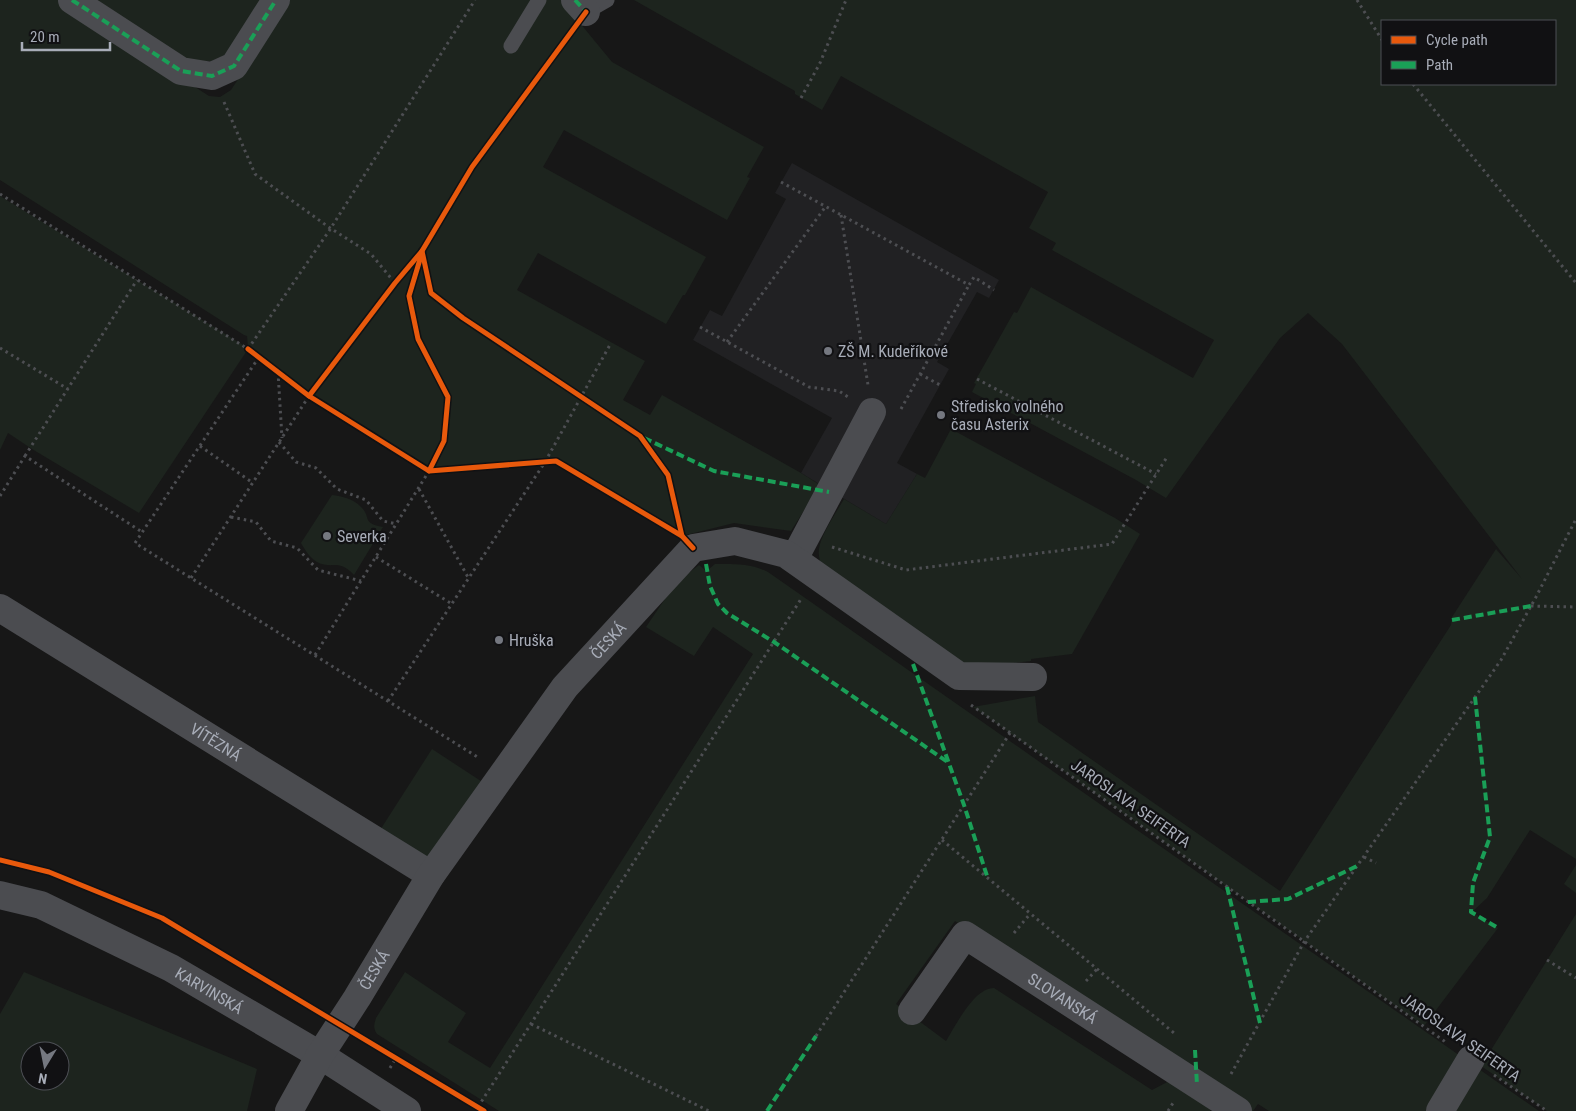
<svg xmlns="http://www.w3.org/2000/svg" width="1576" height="1111" viewBox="0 0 1576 1111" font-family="'Roboto Condensed',sans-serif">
<rect width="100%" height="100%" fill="#171717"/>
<path fill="#212123" d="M792 163 999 280 989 298 977 292 937 362 949 369 897 463 917 474 886 524 801 473 832 418 693 340 710 310 722 316 786 199 775 193Z"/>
<g fill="#1d241e" fill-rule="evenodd">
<path d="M0 0H60L209 96 220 97 231 90 265 38 284 0H561L612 62 764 147 747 177 750 178 727 220 564 130 543 167 706 257 685 295H683L666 324 538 253 517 290 645 361 623 400 650 415 662 395 801 473 820 485 791 531 734 523 682 536 556 461 429 471 303 392 248 349 139 513 32 449 8 433 0 450V196L248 348 247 336 244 335 0 180Z"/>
<path d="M99 0H266L227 54 212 61 192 63 96 5Z"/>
<path d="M634 0H1576V859L1530 830 1487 898 1472 912 1498 928 1424 1026 973 707 1035 696 1038 722 1280 891 1451 625 1452 617 1496 549 1522 579 1342 344 1308 313 1280 338 1166 498 1136 480 972 392 976 384 974 383 1014 312 1017 313 1031 287 1193 378 1214 340 1052 250 1056 243 1029 228 1048 192 841 76 822 110 795 94V91ZM1382 21H1555V84H1382Z"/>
<path d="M951 429 1115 518 1140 534 1072 654 1031 659V661L968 668 823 569C820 562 818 556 819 549 821 534 836 513 844 499L886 524 917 474 925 478Z"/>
<path d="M332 495C342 496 354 499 361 507 372 518 361 523 383 527L354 575C338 558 332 570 317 562 310 558 305 550 301 543Z"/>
<path d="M715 564C734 564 750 563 768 572L1539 1111H1269L1258 1104 1253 1111H1251L955 921 896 1004 946 1041C956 1025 974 988 994 988L1152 1090 1173 1079 1213 1105 1210 1111H499L377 1034C373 1028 374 1025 376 1018L405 972 466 1013 448 1042 490 1068 753 654 713 627 694 656 646 627 671 590 686 575 699 565 705 570 709 569Z"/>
<path d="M432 749 490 787 429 867 375 838Z"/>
<path d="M1576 865V893L1564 884Z"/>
<path d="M1576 914V1111H1547L1481 1066Z"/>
<path d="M24 972 257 1069 247 1111H0V1014ZM30 1051H60V1081H30Z"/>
</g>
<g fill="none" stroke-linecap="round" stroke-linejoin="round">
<g stroke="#4d4e52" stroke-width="3" stroke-dasharray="2.5 4" stroke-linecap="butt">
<path d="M1357 0 1382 40"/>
<path d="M1413 84 1576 283"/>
<path d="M801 98 820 63 846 0"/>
<path d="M224 102 255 174 330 228 371 254 395 283"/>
<path d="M781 182 969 285 974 277 994 290"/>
<path d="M0 194 248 349 329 231 475 0"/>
<path d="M841 215 868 385"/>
<path d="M700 327 809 387 839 391 848 397"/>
<path d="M727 342 826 206"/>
<path d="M0 348 68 389"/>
<path d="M259 357 135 543 479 758"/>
<path d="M278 372 282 438"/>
<path d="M920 374 940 385"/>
<path d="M977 379 1156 474"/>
<path d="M901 409 969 285"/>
<path d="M279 442 296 462 316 468 337 489 366 500 383 521 397 524"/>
<path d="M200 446 253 483"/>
<path d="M25 456 137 280"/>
<path d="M419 489 469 579"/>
<path d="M0 496 25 456 142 532"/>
<path d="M231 517 256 522 271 541 297 548 318 570 361 581"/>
<path d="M832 547 906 570 1112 544 1167 457"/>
<path d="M376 557 452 604"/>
<path d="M191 578 309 396"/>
<path d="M1531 606 1576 607"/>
<path d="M315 655 429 471"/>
<path d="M388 701 545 462 611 343"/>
<path d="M971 705 1447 1043"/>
<path d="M942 840 1174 1033"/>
<path d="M1364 857 1376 863"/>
<path d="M1014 933 1030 914"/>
<path d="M1547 960 1576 978"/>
<path d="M1086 981 1097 969"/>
<path d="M531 1024 709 1111"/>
<path d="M816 1036 1010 733"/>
<path d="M390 1068 396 1058"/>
<path d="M1231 1074 1304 942 1501 660 1536 597 1576 519"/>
<path d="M1494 1075 1547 1111"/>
<path d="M478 1107 801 599"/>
<path d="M1168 1111 1173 1103"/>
</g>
<g stroke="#4b4c50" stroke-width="15">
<path d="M586 12 607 0"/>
<path d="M511 46 539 0"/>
</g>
<g stroke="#4b4c50" stroke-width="28">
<path d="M72 0 181 71 212 76 234 66 276 0"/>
<path d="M575 0 586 12"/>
<path d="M794 559 872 412"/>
<path id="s1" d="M0 608 431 875"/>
<path id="s2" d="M0 895 41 905 171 968 320 1055 407 1111"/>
<path id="s3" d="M912 1011 965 935 1238 1111"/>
<path id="s4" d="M289 1111 320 1055 357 998 431 875 565 687 693 548 735 541 786 554 959 676 1033 677"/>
<path d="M1440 1111 1471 1059"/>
</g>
<g stroke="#1a9f57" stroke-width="4" stroke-dasharray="8 4" stroke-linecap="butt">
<path d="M72 0 181 71 212 76 234 66 276 0"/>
<path d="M575 0 586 12"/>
<path d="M644 438 714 471 829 492"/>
<path d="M706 564 710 586 718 604 727 613 774 642 949 763"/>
<path d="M1452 620 1531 606"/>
<path d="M913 664 964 805 988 879"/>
<path d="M1475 697 1490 837 1473 883 1471 912 1498 928"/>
<path d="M1227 887 1260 1023"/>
<path d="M1248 902 1288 899 1357 866"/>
<path d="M1195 1050 1197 1085"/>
<path d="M767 1111 816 1036"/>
</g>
<defs>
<g id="cycleway">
<path d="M422 251 431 293 463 318 640 436 668 475 682 536"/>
<path d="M421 256 409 296 418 339 448 397 444 441 429 471"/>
<path d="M248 349 309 396 429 471 556 461 682 536 693 548"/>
<path d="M309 396 395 283 422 251 472 167 586 12"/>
<path d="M0 860 49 872 162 918 484 1111"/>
</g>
</defs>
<use href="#cycleway" stroke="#111113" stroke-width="8"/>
<use href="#cycleway" stroke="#e8590c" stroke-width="5"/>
</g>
<g fill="#757880" stroke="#111113" stroke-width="2">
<circle cx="828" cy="351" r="5"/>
<circle cx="941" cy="415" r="5"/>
<circle cx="327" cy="536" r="5"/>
<circle cx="499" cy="640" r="5"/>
</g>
<g text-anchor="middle" stroke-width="4.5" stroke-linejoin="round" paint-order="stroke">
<g font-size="16" fill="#a8adb8" stroke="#111113" text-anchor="start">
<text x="838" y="357">ZŠ M. Kudeříkové</text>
<text x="951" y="412">Středisko volného<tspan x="951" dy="18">času Asterix</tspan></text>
<text x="337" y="542">Severka</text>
<text x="509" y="646">Hruška</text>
</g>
<g font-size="16" fill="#a8adb8" stroke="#111113">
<text dy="6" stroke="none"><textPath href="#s4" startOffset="570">ČESKÁ</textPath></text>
<text dy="6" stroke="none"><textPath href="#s1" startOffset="254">VÍTĚZNÁ</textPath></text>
<text transform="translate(1131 803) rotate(35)" y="6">JAROSLAVA SEIFERTA</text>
<text dy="6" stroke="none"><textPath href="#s4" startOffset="165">ČESKÁ</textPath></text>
<text dy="6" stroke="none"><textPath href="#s2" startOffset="231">KARVINSKÁ</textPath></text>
<text dy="6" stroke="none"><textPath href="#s3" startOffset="209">SLOVANSKÁ</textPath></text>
<text transform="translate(1461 1037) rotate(35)" y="6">JAROSLAVA SEIFERTA</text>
</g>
</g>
<rect x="1381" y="20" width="175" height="65" fill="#111113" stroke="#4d4f55"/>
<rect x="1391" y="36" width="25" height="8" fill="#e8590c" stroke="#4d4f55"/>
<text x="1426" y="45" font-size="15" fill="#a8adb8">Cycle path</text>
<rect x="1391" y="61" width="25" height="8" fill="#1a9f57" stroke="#4d4f55"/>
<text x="1426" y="70" font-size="15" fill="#a8adb8">Path</text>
<g transform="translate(45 1066) rotate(190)"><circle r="24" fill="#111113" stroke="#4d4f55"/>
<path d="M0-4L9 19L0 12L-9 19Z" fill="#757880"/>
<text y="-8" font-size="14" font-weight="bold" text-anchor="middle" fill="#a8adb8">N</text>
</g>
<path d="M22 42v8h88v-8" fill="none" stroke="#a8adb8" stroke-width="2.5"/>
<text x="30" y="42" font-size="15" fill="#a8adb8" stroke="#111113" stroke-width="4" paint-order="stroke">20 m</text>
</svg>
